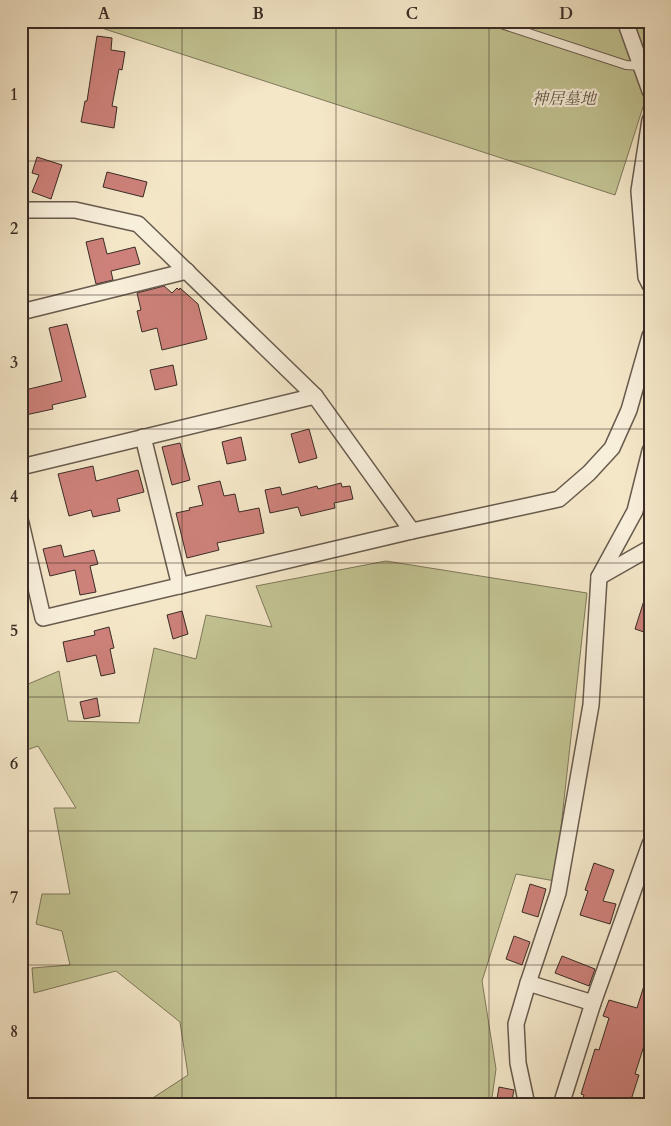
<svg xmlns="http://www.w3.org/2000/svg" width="671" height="1126" viewBox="0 0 671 1126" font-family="Cardo,'Noto Serif JP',serif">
<rect width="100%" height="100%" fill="#f4e7c8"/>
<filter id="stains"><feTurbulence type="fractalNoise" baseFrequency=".004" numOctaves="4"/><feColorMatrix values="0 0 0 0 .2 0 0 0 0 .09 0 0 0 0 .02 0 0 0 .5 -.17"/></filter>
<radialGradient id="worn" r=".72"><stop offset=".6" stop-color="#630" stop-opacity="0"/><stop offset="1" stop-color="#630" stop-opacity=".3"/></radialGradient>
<g fill="#c2c392" stroke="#7e785c">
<path d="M80 21H650V85L615 195Z"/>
<path d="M386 561 587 593 555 881 516 874 482 981 496 1069 491 1105H142L188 1075 180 1022 116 971 34 993 32 968 70 965 62 931 36 924 42 894H70L54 808H76L38 746 21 752V687L59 671 68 721 139 723 154 648 196 659 206 615 272 627 256 586Z"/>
</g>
<g fill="#cd817a" stroke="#3a2c26">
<path d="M97 36 112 38 111 50 125 52 122 70 119 69 112 106 117 107 114 128 81 122 85 101H87Z"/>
<path d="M37 157 62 165 51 199 32 192 39 175 32 173Z"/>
<path d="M107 172 147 182 143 197 103 187Z"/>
<path d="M103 238 107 254 135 247 140 264 111 271 113 280 96 284 86 242Z"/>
<path d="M164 286 172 293 177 288 179 290 180 288 198 304 207 339 162 350 157 328 142 332 137 311 141 310 137 293Z"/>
<path d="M67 324 86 397 52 405 53 409 21 416V391L62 381 49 328Z"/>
<path d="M173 365 177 385 155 390 150 370Z"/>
<path d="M309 429 317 458 299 463 291 434Z"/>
<path d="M241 437 246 460 227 464 222 442Z"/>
<path d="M180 443 190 480 172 485 162 447Z"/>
<path d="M93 466 96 481 138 470 144 492 117 499 120 511 93 517 91 510 69 516 58 474Z"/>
<path d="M220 481 224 496 235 494 239 512 259 508 264 533 217 543 219 550 187 558 176 513 190 510 189 508 203 505 198 486Z"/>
<path d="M341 483 342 487 350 486 353 499 334 503 335 508 301 516 298 507 270 513 265 490 280 487 282 495 317 486 318 489Z"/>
<path d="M61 545 64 557 94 550 98 564 90 566 96 592 80 595 75 570 50 576 43 549Z"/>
<path d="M647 591 650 592V634L635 629Z"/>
<path d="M182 611 188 634 173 639 167 615Z"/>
<path d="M109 627 114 648 110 649 115 673 101 676 96 655 67 662 63 642 95 635 94 631Z"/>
<path d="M97 698 100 716 84 719 80 702Z"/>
<path d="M594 863 614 870 603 901 616 904 610 924 580 915 588 891 585 890Z"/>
<path d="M530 884 546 889 538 917 522 912Z"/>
<path d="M514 936 530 942 522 965 506 959Z"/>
<path d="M562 956 595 969 589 986 555 973Z"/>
<path d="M647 976H650V1027L635 1074 639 1075 631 1100 626 1099 625 1105H581L584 1095 581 1094 595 1049 599 1050 609 1018 603 1016 609 1000 637 1008Z"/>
<path d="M499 1087 514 1090 511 1105H496Z"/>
</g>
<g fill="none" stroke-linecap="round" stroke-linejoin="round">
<defs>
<path id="service" d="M492 21 626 65 641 66"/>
<g id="minor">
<path d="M625 21 650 91"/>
<path d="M650 120 639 191 646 277 650 285"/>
<path d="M21 210H75L138 224 315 396 412 531"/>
<path d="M21 312 187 271"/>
<path d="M143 437 180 586"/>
<path d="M21 467 315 396"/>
<path d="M21 523 43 618 412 531 559 499 589 473 612 448 629 410 650 336"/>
<path d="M599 577 650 548"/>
<path d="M528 983 593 1003"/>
<path d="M527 1105 518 1063 516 1024 528 983 558 893 591 705 599 577 635 511 650 451"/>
<path d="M561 1105 593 1003 650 844"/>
</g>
</defs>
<use href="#service" stroke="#685b4e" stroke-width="10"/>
<use href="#minor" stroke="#685b4e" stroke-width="18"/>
<use href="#service" stroke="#f8efdb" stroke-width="8"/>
<use href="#minor" stroke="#f8efdb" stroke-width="15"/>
</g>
<path fill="none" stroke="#3a2c26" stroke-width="1" stroke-opacity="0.55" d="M182 21V1105M336 21V1105M489 21V1105M21 161H650M21 295H650M21 429H650M21 563H650M21 697H650M21 831H650M21 965H650"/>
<g text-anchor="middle" stroke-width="4.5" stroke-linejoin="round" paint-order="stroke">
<g font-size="16" font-style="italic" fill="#5c5241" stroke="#f8efdb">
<text x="564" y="104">神居墓地</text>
</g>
</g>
<rect width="671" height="1126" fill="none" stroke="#f4e7c8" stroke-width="55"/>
<rect x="28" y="28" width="616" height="1070" fill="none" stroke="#3a2c26" stroke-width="2"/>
<g font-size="16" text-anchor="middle" font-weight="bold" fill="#3a2c26">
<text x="104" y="19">A</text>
<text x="258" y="19">B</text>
<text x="412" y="19">C</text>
<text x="566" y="19">D</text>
<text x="14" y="100">1</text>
<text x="14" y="234">2</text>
<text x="14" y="368">3</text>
<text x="14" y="502">4</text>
<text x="14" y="636">5</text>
<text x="14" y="769">6</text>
<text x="14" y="903">7</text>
<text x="14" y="1037">8</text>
</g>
<rect width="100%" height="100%" filter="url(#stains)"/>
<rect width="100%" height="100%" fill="url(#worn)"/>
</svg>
